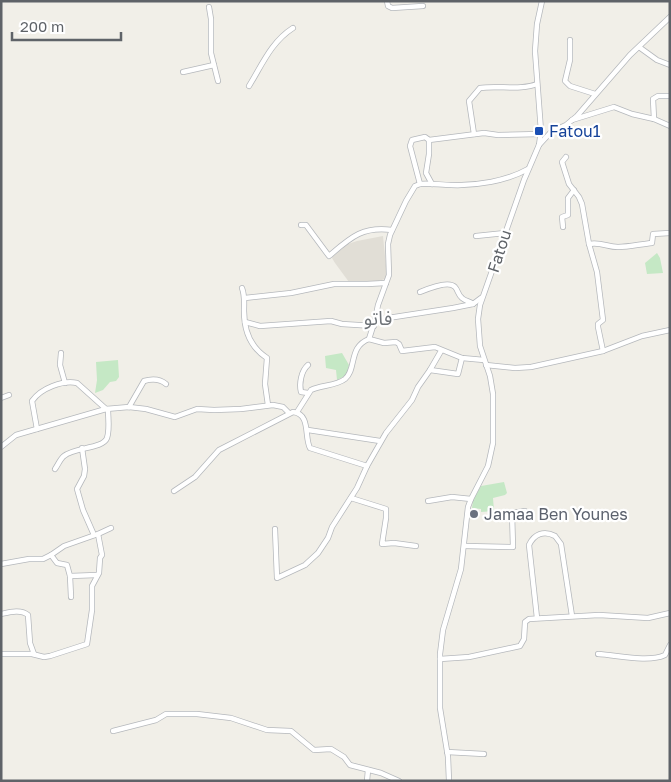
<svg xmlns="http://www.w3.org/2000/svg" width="671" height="782" viewBox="0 0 671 782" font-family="'Golos Text','Noto Sans Arabic',sans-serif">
<rect width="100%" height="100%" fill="#f1efe8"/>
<path fill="#e1ded6" d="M383 236 387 276 385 279 369 284 349 282 335 263 332 258 333 256 348 244 357 241Z"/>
<g fill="#c5e8c5">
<path d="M657 253 660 258 663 273 647 274 645 263Z"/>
<path d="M342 353 349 365 347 375 337 380 336 370 326 368 325 356Z"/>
<path d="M118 360 119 377 116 381 110 382 103 390 95 393 97 380 96 362Z"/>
<path d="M504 482 507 493 505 495 493 498 494 511 481 512V509L472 508 473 500 481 486Z"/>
</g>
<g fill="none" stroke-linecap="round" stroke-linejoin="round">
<defs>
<g id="minor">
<path d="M387 1 388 6 392 8 423 6"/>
<path d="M209 7 211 19V53L218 81"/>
<path d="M570 40V60L565 81 570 86 595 94"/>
<path d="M639 47 657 60 670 65"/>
<path d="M183 72 214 65"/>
<path d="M249 86C262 65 271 42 293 28"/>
<path d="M654 119 653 99 658 96H670"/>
<path d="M572 120 614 107 632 114 654 119 670 126"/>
<path d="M474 134 469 101 480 88C498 85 520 91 537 84"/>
<path d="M429 140V154L426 173 432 184"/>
<path d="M539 145 551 132 566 125 577 116 630 55 670 17"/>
<path d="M566 157 562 162 569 184 579 197 582 204 589 244 597 272 603 320 598 324V327L603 351"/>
<path d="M420 184 410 146 412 140 425 137 429 140 484 133 498 135 541 134"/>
<path d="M301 225H306L329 256C350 238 362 226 392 230"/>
<path d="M563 227 562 217 568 215V198L574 190"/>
<path d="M476 236 505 233"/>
<path d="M589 244C602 242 607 247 618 247 629 247 641 244 652 243L653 234 670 233"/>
<path d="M242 288C245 296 244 302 244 311 244 330 250 347 267 358L265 384 268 405"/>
<path d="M420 292C427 289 449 280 455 287 458 290 458 295 462 298 465 301 469 301 473 304L481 298"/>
<path d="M245 298 291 293 334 284H367L386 283"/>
<path d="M375 320 453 308 473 304"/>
<path d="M245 322 260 326 331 321 342 324 374 326"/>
<path d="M369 339 375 320 378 305 389 275 388 244 390 235 406 201 415 186 420 184C430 183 441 185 451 185 476 186 507 181 528 169"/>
<path d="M61 353 60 365 65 383"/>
<path d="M486 365 515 368 531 367 603 351 642 336 670 330"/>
<path d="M430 370 458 374 462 358"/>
<path d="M308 393 301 392C299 384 301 371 308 365"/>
<path d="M1 398 9 395"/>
<path d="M129 407 144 381C151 379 160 379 166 384"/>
<path d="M297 412 311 390C321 385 336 386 345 379 357 369 348 347 369 339L384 343 396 342 399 344 402 351 435 347 462 358 484 360"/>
<path d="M37 429 32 401C41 388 63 380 77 383L106 409"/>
<path d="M308 430 380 441"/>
<path d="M1 447 16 435 106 409 129 407 146 409 175 417 197 409 214 410 241 409 273 405 283 407 289 413"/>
<path d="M82 448 85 469 84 476 77 489 83 510 94 535"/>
<path d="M55 469C58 465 60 459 64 456 74 447 103 449 107 438 110 429 108 418 108 409"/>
<path d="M174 491 195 477 219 450 293 412C311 414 304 437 310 448L367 466"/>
<path d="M351 498 386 509V518L382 544 394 543 416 546"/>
<path d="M428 501 452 497 471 499"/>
<path d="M275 529 277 578 305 565 318 553 328 538 332 527 357 488 367 466 386 433 412 400 418 387 430 370 441 351"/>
<path d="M465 546 513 547 512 513 525 511"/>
<path d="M51 555 57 563 67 565 70 576 97 575"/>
<path d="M1 564 29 559H43L51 555 64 546 98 534 111 528"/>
<path d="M70 576 71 597"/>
<path d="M1 614C10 612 21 609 28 615L30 643 34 654"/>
<path d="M537 618 529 545C534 534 544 530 555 536L561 544 572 616"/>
<path d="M1 654H32L44 657 50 656 87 644 92 610V586L99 573 100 558 102 555 98 534"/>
<path d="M598 654C617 655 648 663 665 655L670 645"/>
<path d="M440 659 469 657 520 646 524 639 525 622 529 619 599 615 648 618 670 613"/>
<path d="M113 731 156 720 166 714H197L231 718 267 730 291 731 314 750 331 749 344 757 350 765 381 773 399 781"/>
<path d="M447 752 484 754"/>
<path d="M367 781 368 770"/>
<path d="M449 781 448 757 440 708V654L443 630 461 569 468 507 471 499 488 466 493 443V394L490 376 480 346 478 319 480 305 524 180 539 145 541 131 535 51 537 24 542 1"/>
</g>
</defs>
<use href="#minor" stroke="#b5b8bc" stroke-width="6"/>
<use href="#minor" stroke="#fff" stroke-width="4.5"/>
</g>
<rect fill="#1a4fb4" stroke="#fff" stroke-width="2" x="534" y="126" width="10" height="10" rx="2.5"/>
<circle fill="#6b7280" stroke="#fff" stroke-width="2" cx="474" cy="514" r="5"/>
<g text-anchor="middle" stroke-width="4.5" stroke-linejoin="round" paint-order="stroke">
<g font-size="16" fill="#164399" stroke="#fff" text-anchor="start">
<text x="549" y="137">Fatou1</text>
</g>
<g font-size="16" fill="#5f6368" stroke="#fff">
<text transform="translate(499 251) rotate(-72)" y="6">Fatou</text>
</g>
<g font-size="16" fill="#5b616d" stroke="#fff" text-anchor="start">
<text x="484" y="520">Jamaa Ben Younes</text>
</g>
<g font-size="19" fill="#70757a" stroke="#fff">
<text x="378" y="325">فاتو</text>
</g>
</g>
<rect width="671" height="782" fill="none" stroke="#5f6368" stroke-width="5"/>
<path d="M12 32v8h109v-8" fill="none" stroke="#5f6368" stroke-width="2.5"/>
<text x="20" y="32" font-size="15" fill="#5f6368" stroke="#ffffff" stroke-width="4" paint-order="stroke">200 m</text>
</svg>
